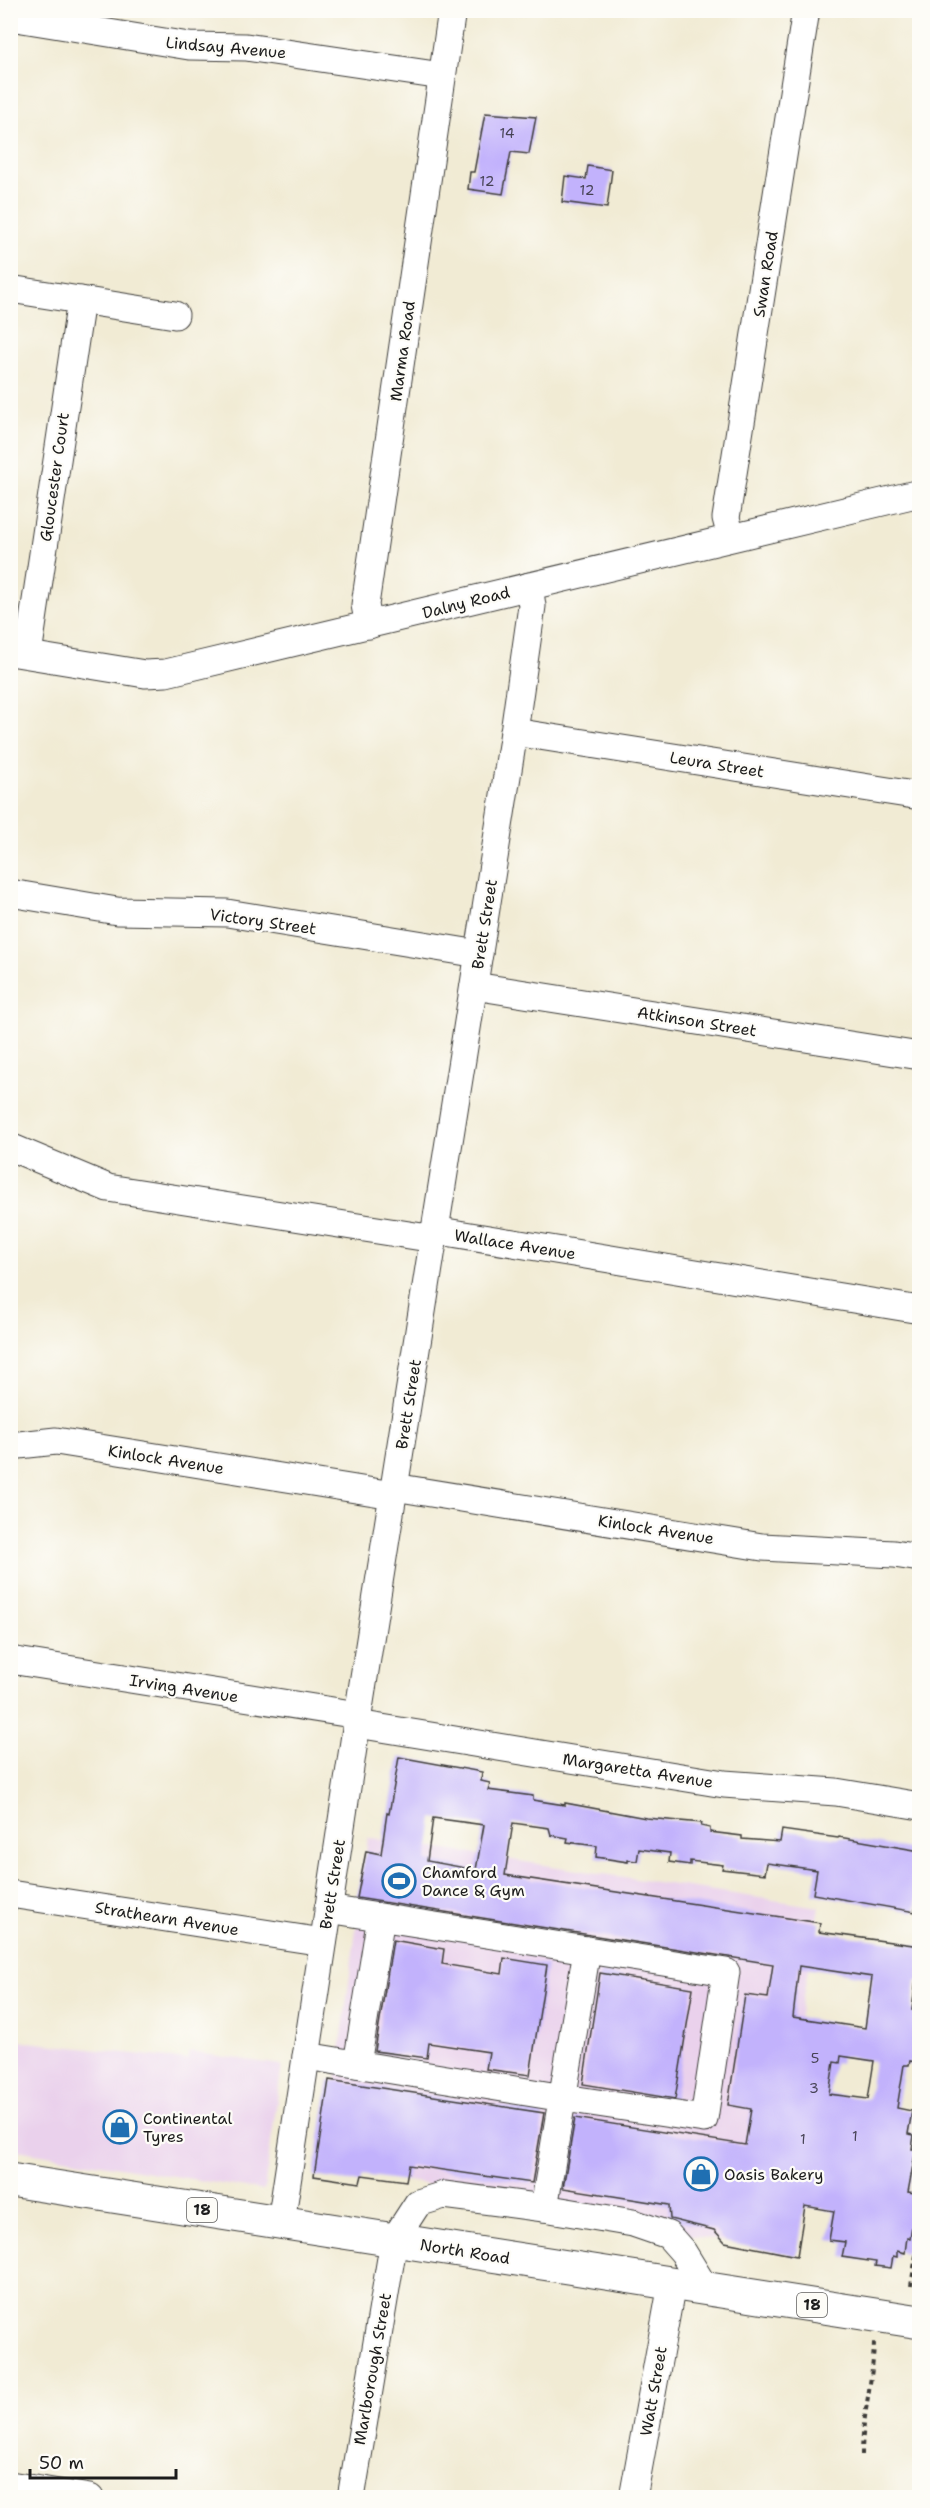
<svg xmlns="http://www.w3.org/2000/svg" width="930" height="2508" viewBox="0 0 930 2508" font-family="'Shantell Sans',sans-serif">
<rect width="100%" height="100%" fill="#fdfcf7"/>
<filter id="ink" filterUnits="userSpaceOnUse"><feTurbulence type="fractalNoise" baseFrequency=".0167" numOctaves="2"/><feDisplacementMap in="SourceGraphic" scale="12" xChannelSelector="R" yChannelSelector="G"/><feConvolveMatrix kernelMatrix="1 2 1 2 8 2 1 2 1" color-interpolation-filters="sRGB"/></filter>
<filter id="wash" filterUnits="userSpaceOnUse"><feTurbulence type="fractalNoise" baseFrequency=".008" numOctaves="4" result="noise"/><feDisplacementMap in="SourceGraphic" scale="24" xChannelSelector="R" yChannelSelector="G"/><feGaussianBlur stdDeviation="1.35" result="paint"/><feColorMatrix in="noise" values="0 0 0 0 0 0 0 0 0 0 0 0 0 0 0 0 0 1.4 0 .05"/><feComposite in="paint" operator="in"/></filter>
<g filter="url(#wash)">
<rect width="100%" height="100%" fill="#f1ebd4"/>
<g fill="#ead1ec">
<path d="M368 1838 819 1907 758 2248 325 2165Z"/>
<path d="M10 2040 187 2060 189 2052 282 2065 264 2191 11 2149Z"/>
</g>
<g id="blocks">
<g fill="#c2b2fc" fill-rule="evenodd">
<path d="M485 113 536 117 529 154 511 152 503 194 468 189 470 172H474Z"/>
<path d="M588 166 612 170 607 208 562 202 565 176 586 179Z"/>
<path d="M399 1757 482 1772 481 1781 490 1783 488 1790 533 1796V1800L565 1805V1803L646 1818 702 1823 701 1826 710 1828V1832L742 1836V1839L780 1842 782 1830 838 1838 839 1837 920 1851V1880L915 1912 813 1894 817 1870 767 1863 765 1874 722 1869 723 1865 690 1861V1865L669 1862 670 1853 639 1849 637 1861 628 1860V1862L596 1857 597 1846 567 1842 568 1838 551 1835 549 1828 513 1823 505 1875 820 1923 819 1932 920 1946V1980H916L912 2010 920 2011V2063L910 2061 909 2065H904L897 2108 912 2111 908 2134 914 2135 912 2149H916L908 2192 915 2193 914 2201H916L910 2238 907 2237 905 2253 897 2251V2257L893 2256 891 2268 875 2266 876 2262 842 2257 845 2242 829 2240 834 2211 805 2206 797 2256 725 2242 714 2230 670 2219 669 2205 563 2188 575 2118 745 2145 751 2109 728 2105 745 1995 768 1998 773 1964 357 1898 366 1851 381 1854 387 1813 389 1814ZM433 1818 484 1825 476 1870 427 1861ZM799 1966 872 1977 865 2028 793 2017ZM841 2056 874 2061 868 2099 829 2094 834 2062 840 2063Z"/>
<path d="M393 1940 444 1949 442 1964 502 1974 504 1958 547 1965 530 2075 486 2069 489 2052 429 2043 427 2058 375 2051Z"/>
<path d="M600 1973 693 1988 675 2099 583 2084Z"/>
<path d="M329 2080 544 2113 532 2183 409 2165 406 2181 362 2175 360 2183 314 2176Z"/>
</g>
</g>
</g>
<g filter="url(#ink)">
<use href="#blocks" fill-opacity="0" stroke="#3c3b38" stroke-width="1.5"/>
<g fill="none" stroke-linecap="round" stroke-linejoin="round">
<defs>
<g id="minor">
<path d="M10 17 189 46 246 47 442 76"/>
<path d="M10 289 175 315"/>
<path d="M731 537 726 518 806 10"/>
<path d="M369 625 365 605 452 10"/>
<path d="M10 652 145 674 166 673 920 493"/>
<path d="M28 654 81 300"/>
<path d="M514 732 920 796"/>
<path d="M10 893 117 911 227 913 479 954"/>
<path d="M474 986 920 1056"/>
<path d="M10 1147 108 1188 422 1237 446 1232 920 1310"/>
<path d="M10 1446 56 1441 393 1495"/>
<path d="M394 1487 762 1547 894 1554 920 1558"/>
<path d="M10 1660 358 1715"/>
<path d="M357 1724 724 1784 836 1792 920 1806"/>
<path d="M10 1894 323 1942"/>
<path d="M328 1909 587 1950"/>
<path d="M306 2056 564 2098 704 2119 726 1972 587 1950 544 2208"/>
<path d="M357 2064 381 1917"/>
<path d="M281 2222 358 1715 514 732 532 606 529 586"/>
<path d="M10 2485 90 2498"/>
<path d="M351 2498 394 2240 418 2203 444 2195 544 2208 633 2223 668 2235 683 2252 705 2288"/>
<path d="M633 2498 672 2284"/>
</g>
<path id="highway" d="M10 2180 920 2322"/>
</defs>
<use href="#minor" stroke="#3c3b38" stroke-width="29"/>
<use href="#highway" stroke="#3c3b38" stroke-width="35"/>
<g stroke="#3c3b38" stroke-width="4" stroke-dasharray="4.5 4.5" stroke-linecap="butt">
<path d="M911 2286 920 2231"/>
<path d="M862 2455C862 2417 873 2381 874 2343"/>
</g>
<use href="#minor" stroke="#fff" stroke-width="27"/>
<use href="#highway" stroke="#fff" stroke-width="33"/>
</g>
</g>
<defs>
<symbol id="stadium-ring" viewBox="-11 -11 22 22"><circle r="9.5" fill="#fdfcf7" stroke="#1f6fb2" stroke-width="1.5"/><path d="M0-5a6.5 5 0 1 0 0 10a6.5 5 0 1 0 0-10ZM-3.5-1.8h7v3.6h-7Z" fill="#1f6fb2"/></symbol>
<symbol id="shop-ring" viewBox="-11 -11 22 22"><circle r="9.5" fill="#fdfcf7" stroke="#1f6fb2" stroke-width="1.5"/><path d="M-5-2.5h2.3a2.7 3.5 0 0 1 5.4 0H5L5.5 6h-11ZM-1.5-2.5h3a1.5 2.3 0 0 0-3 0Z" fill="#1f6fb2"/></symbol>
</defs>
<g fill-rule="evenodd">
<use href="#stadium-ring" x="380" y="1862" width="38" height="38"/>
<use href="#shop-ring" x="101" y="2108" width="38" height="38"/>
<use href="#shop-ring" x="682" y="2155" width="38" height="38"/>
</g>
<g text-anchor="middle" stroke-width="4.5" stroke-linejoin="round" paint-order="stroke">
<g font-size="14" fill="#464254">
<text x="507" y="138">14</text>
<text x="487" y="186">12</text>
<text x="587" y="195">12</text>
<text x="815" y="2063">5</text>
<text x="814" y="2093">3</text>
<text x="855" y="2141">1</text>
<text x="803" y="2144">1</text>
</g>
<g fill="#fdfcf7" stroke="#605f5e" stroke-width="1.5">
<rect x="187" y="2198" width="30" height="24" rx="4.5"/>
<rect x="797" y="2293" width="30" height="24" rx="4.5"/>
</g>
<g font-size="15" font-weight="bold" fill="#1c1c1c">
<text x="202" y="2215">18</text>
<text x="812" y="2310">18</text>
</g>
<g font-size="16" fill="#1c1c1c" stroke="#fdfcf7">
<text transform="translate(226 47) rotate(5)" y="6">Lindsay Avenue</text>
<text transform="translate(765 274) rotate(-81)" y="6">Swan Road</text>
<text transform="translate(402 351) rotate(-82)" y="6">Marma Road</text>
<text transform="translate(54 477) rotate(-82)" y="6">Gloucester Court</text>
<text transform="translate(466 602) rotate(-14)" y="6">Dalny Road</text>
<text transform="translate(717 764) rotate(9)" y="6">Leura Street</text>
<text transform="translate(263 921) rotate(8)" y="6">Victory Street</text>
<text transform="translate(484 924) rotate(-81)" y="6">Brett Street</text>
<text transform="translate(697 1021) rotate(9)" y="6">Atkinson Street</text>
<text transform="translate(515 1244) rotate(9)" y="6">Wallace Avenue</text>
<text transform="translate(408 1404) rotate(-81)" y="6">Brett Street</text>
<text transform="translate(166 1459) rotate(9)" y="6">Kinlock Avenue</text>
<text transform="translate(656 1529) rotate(9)" y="6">Kinlock Avenue</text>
<text transform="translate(184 1688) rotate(9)" y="6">Irving Avenue</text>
<text transform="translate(638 1770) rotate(9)" y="6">Margaretta Avenue</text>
<text transform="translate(332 1884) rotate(-81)" y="6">Brett Street</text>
<text transform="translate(167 1918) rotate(9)" y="6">Strathearn Avenue</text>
<text transform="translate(465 2251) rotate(9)" y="6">North Road</text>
<text transform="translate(372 2369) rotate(-80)" y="6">Marlborough Street</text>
<text transform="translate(653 2391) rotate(-80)" y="6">Watt Street</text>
</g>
<g font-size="16" fill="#1c1c1c" stroke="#fdfcf7" text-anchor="start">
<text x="422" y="1878">Chamford<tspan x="422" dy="18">Dance &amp; Gym</tspan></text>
<text x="143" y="2124">Continental<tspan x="143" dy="18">Tyres</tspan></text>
<text x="724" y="2180">Oasis Bakery</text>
</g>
</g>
<rect width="930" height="2508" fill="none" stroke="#fdfcf7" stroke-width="36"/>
<path d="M30 2469v9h146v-9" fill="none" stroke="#1c1c1c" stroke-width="3"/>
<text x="39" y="2469" font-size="18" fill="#1c1c1c" stroke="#fdfcf7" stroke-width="4.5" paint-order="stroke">50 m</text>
</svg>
